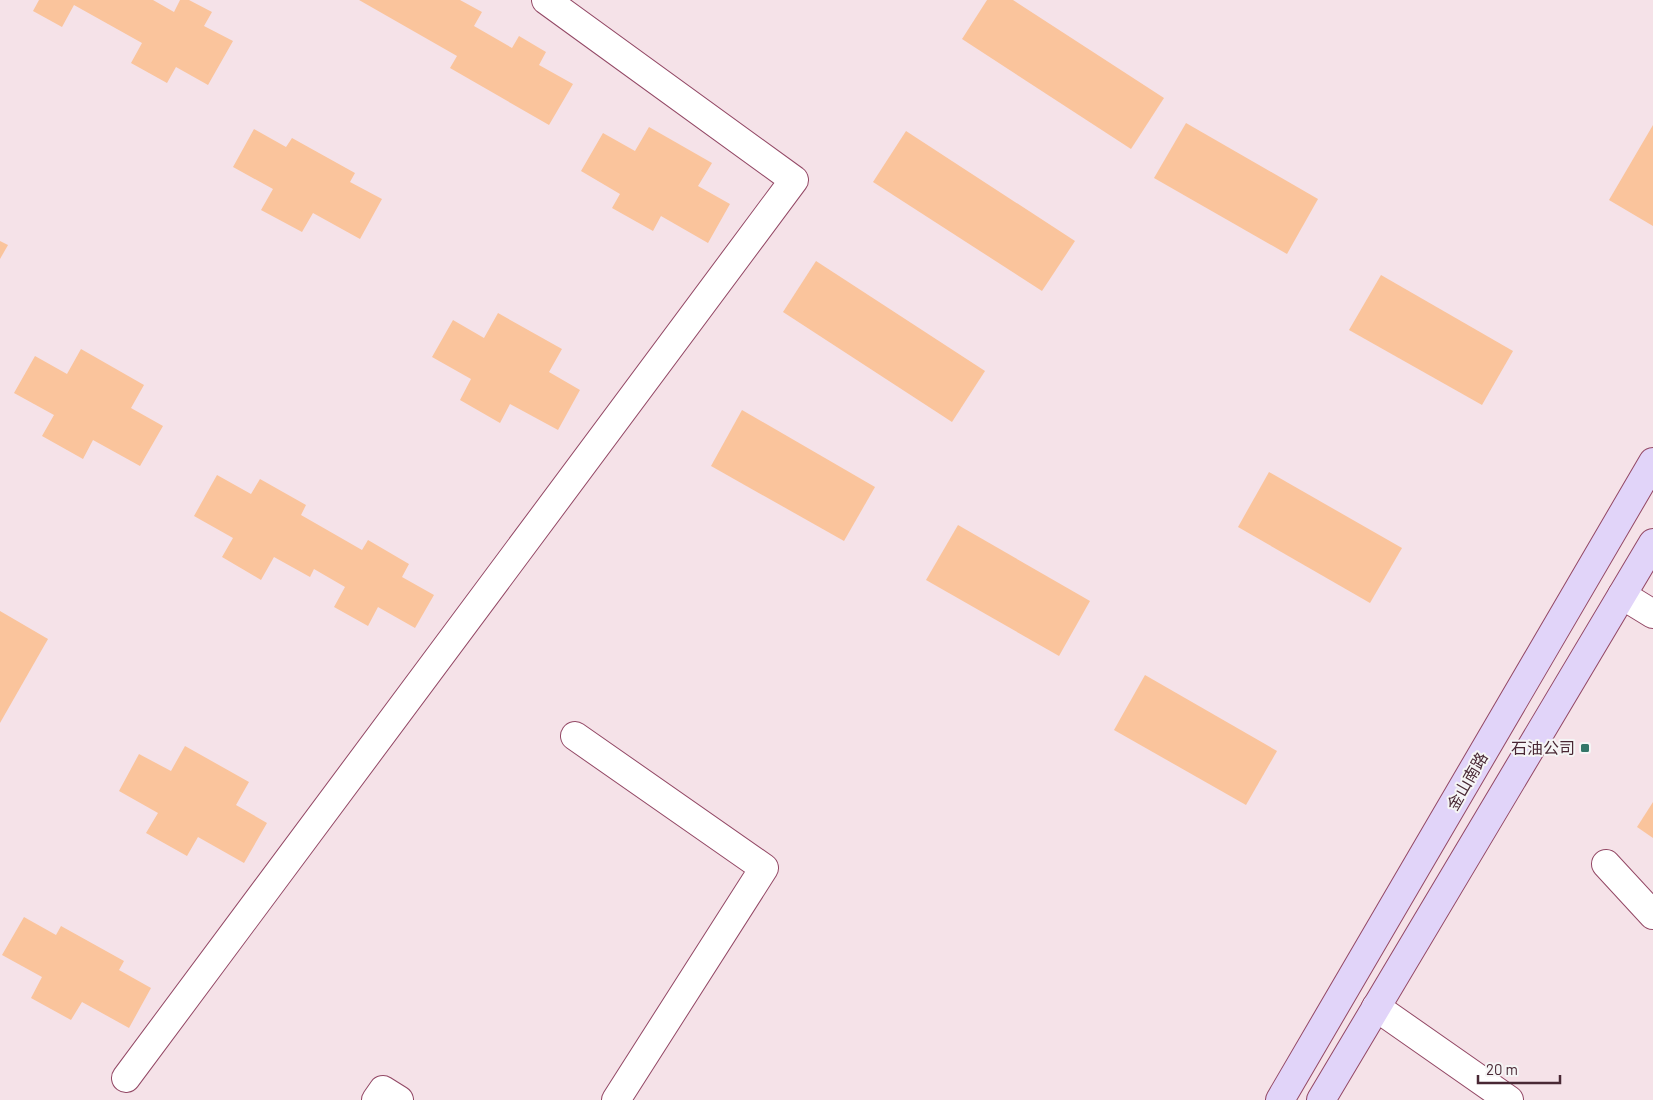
<svg xmlns="http://www.w3.org/2000/svg" width="1653" height="1100" viewBox="0 0 1653 1100" font-family="Barlow,'Noto Sans SC',sans-serif">
<rect width="100%" height="100%" fill="#f5e2e8"/>
<g fill="#fac49c">
<path d="M39 0H153L174 12 180 0H189L212 12 204 26 233 41 208 85 176 67 167 83 131 63 142 43 74 5 62 27 33 11Z"/>
<path d="M359 0H460L482 12 474 26 512 48 519 36 546 52 539 65 573 84 549 125 450 68 457 56Z"/>
<path d="M987 0H1013L1164 98 1131 149 962 39Z"/>
<path d="M1186 123 1318 199 1287 254 1154 178Z"/>
<path d="M1653 125V226L1609 200Z"/>
<path d="M649 127 712 163 698 186 730 204 708 243 661 216 653 231 612 208 620 194 581 171 603 133 635 151Z"/>
<path d="M254 129 286 147 292 138 355 173 350 182 382 199 360 239 313 213 302 232 261 210 273 189 233 167Z"/>
<path d="M906 131 1075 241 1042 291 873 182Z"/>
<path d="M0 241 8 245 0 259Z"/>
<path d="M816 261 985 371 952 422 783 312Z"/>
<path d="M1381 275 1513 351 1482 405 1349 330Z"/>
<path d="M498 313 562 349 549 372 580 390 558 430 510 404 500 423 460 400 471 379 432 357 453 320 484 338Z"/>
<path d="M81 349 144 385 131 408 163 426 140 466 93 440 83 459 42 436 54 415 14 393 35 356 67 374Z"/>
<path d="M742 410 875 487 844 541 711 466Z"/>
<path d="M1269 472 1402 548 1370 603 1238 527Z"/>
<path d="M217 475 251 494 260 479 306 505 301 515 362 550 368 540 409 564 402 577 434 595 415 628 378 607 368 626 334 607 345 587 314 569 310 577 274 557 261 580 222 557 233 538 194 516Z"/>
<path d="M958 525 1090 601 1059 656 926 580Z"/>
<path d="M0 611 48 639 0 723Z"/>
<path d="M1145 675 1277 751 1246 805 1114 730Z"/>
<path d="M185 746 249 782 236 805 267 823 244 863 198 837 187 856 146 833 158 813 119 791 139 754 171 771Z"/>
<path d="M1653 802V838L1637 827Z"/>
<path d="M24 917 56 935 61 926 124 961 119 970 151 988 129 1028 82 1002 71 1020 31 998 42 977 2 955Z"/>
</g>
<g fill="none" stroke-linecap="round" stroke-linejoin="round">
<defs>
<g id="minor">
<path d="M1622 595 1653 614"/>
<path d="M575 736 764 868 616 1100"/>
<path d="M1606 864 1653 915"/>
<path d="M1376 1007 1509 1100"/>
<path d="M126 1078 794 180 546 0"/>
<path d="M376 1100 383 1090 399 1100"/>
</g>
<g id="secondary">
<path d="M1280 1100 1653 462"/>
<path d="M1321 1100 1653 543"/>
</g>
</defs>
<use href="#minor" stroke="#934865" stroke-width="30"/>
<use href="#secondary" stroke="#934865" stroke-width="30"/>
<use href="#minor" stroke="#fff" stroke-width="28"/>
<use href="#secondary" stroke="#e1d4f9" stroke-width="28"/>
</g>
<rect fill="#337668" stroke="#f5f5f5" stroke-width="2" x="1580" y="743" width="10" height="10" rx="2.5"/>
<g text-anchor="middle" stroke-width="4" stroke-linejoin="round" paint-order="stroke">
<g font-size="16" fill="#492834" stroke="#f5f5f5" text-anchor="end">
<text x="1575" y="754">石油公司</text>
</g>
<g font-size="16" fill="#492834" stroke="#f5f5f5">
<text transform="translate(1467 781) rotate(-60)" y="6">金山南路</text>
</g>
</g>
<path d="M1478 1075v8h82v-8" fill="none" stroke="#492834" stroke-width="2.5"/>
<text x="1486" y="1075" font-size="15" fill="#492834" stroke="#f5f5f5" stroke-width="4" paint-order="stroke">20 m</text>
</svg>
